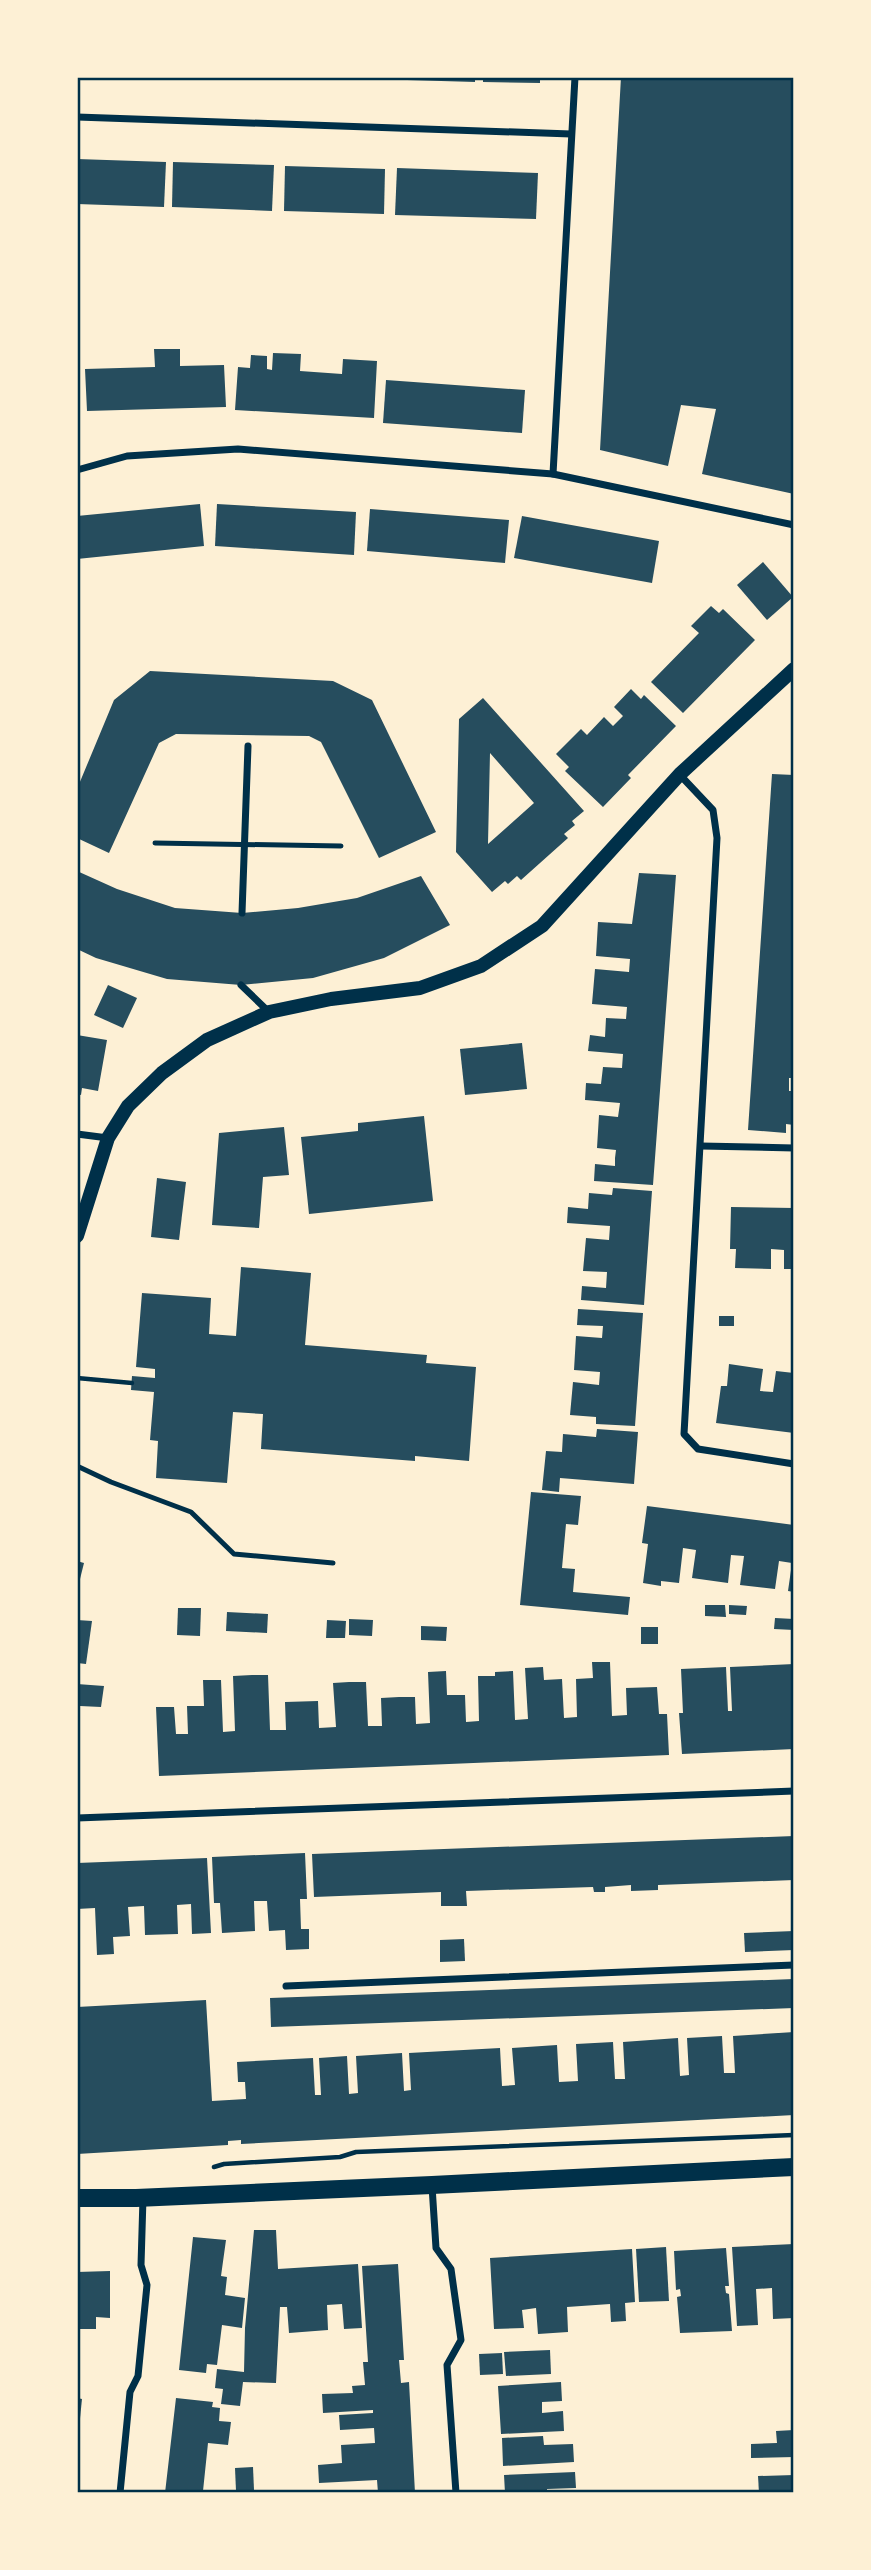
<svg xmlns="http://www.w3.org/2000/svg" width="871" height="2570" viewBox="0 0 871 2570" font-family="'Space Grotesk',sans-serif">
<rect width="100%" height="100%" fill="#fdf0d5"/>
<g fill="#264d5e" fill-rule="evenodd">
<path d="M373 77H475V82L373 79Z"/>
<path d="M483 77H540V83L483 82Z"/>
<path d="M621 77H794V494L702 474 716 409 681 405 668 466 600 450Z"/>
<path d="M77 159 166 162 164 207 77 204Z"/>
<path d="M173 162 274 165 272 211 172 207Z"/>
<path d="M285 166 385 169 384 214 284 211Z"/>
<path d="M397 168 538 173 536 219 395 215Z"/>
<path d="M154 349H180V366L224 365 226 407 87 411 85 369 155 367Z"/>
<path d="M273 353 301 354 300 371 342 374 343 359 377 361 374 418 235 410 238 367 250 368 251 355 267 356V369L272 370Z"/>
<path d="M386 380 525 390 522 433 383 423Z"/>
<path d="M200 504 204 546 77 559V516Z"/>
<path d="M217 504 356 512 354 555 215 546Z"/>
<path d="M370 509 509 520 505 563 367 551Z"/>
<path d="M522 516 659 541 652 583 514 558Z"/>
<path d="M763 562 793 597 767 620 737 585Z"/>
<path d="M711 606 719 613 723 609 755 640 683 713 651 682 699 633 691 626Z"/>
<path d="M150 671 333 681 372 700 436 832 379 858 321 742 309 736 176 734 159 743 109 853 77 838V789L114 700Z"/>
<path d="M631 689 641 699 644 695 676 726 628 775 631 778 603 807 565 771 569 767 556 754 581 729 587 735 604 717 613 726 623 716 614 707Z"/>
<path d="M483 698 584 811 572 821 575 825 564 834 568 838 521 880 517 876 508 884 505 881 492 892 456 852 459 719ZM490 753 534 803 488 844Z"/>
<path d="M772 774 794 775V1030L792 1043H794V1078H789V1091H794V1125L786 1124V1133L748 1130Z"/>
<path d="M77 871 117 889 175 908 242 913 298 908 357 898 421 876 450 925 384 958 313 978 241 985 167 979 96 958 77 949Z"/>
<path d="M639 873 676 875 653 1185 594 1181 595 1164 615 1166V1158L616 1150 597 1148 599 1115 618 1117 620 1103 585 1100 586 1083 601 1084 603 1067 622 1068 623 1054 588 1051 590 1035 605 1037 606 1018 626 1019 627 1007 592 1004 595 969 629 972 630 959 596 956 598 922 632 924Z"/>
<path d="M108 985 137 998 123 1028 94 1015Z"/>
<path d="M77 1035 107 1040 98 1091 82 1088 81 1095 77 1094Z"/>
<path d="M522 1043 527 1089 465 1095 460 1049Z"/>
<path d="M424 1116 433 1201 309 1214 301 1137 358 1131V1123Z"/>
<path d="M284 1127 289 1175 263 1177 259 1228 212 1225 219 1133Z"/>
<path d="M157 1178 186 1182 179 1240 151 1237Z"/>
<path d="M613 1188 652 1191 644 1305 581 1300 582 1286 606 1288 607 1272 583 1271 586 1238 609 1240 610 1226 567 1223 568 1207 588 1209 589 1193 612 1195Z"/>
<path d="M731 1207 794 1208V1269H784V1250L771 1249V1269L735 1268 736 1249H730Z"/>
<path d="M241 1267 311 1273 305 1345 427 1355 426 1363 476 1367 469 1461 415 1456V1461L261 1449 263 1414 233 1412 227 1483 156 1478 158 1441 150 1440 154 1392 131 1390 132 1376 155 1378V1369L136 1367 142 1293 211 1298 209 1334 236 1336Z"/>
<path d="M578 1309 643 1313 635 1426 596 1424V1417L570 1415 573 1382 599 1385 600 1372 574 1370 576 1336 602 1338 603 1326 577 1325Z"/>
<rect x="719" y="1316" width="15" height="10"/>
<path d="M729 1364 763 1369 760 1391 773 1392 776 1371 794 1373V1433L716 1423 721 1386H727Z"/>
<path d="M597 1429 638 1432 634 1484 560 1478 559 1492 542 1490 546 1451 562 1452 563 1434 596 1437Z"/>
<path d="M531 1492 581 1496 578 1525 566 1524 562 1568 575 1569 573 1592 630 1597 628 1615 520 1605Z"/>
<path d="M647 1506 794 1525V1592L788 1591 792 1563 779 1561 775 1589 740 1585 744 1556 731 1555 728 1583 692 1578 696 1550 683 1548 679 1583 661 1581V1586L643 1583 648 1544 642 1543Z"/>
<path d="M77 1561 84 1563 80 1579 77 1578Z"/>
<path d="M705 1605H725L726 1617 705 1616Z"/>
<path d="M729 1605 747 1606 746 1615 729 1614Z"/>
<path d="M178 1608H201L200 1636 177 1635Z"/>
<path d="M227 1612 268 1614 267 1633 226 1631Z"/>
<path d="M775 1618 794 1619V1630L774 1629Z"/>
<path d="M349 1619 373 1620 372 1636 349 1635Z"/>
<path d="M77 1620 92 1621 86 1664 77 1663Z"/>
<path d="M327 1620 346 1621 345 1638H326Z"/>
<path d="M421 1626 447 1627 446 1641 421 1640Z"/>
<rect x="641" y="1627" width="17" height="17"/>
<path d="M592 1662H610L612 1716 627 1715 626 1688 657 1687 659 1714H667L669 1755 159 1776 156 1707H174L176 1734H188L187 1706H204L203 1680H221L223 1732 235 1731 233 1676 252 1675H268L270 1730H286L285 1702 318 1701 319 1728 336 1727 333 1683 349 1682H366L368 1726H382L381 1698 399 1697H415L416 1724 430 1723 428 1672 446 1671 447 1695H465L466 1722 479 1721 478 1676H495V1672L513 1671 515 1720 528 1719 525 1668 543 1667 544 1680 562 1679 564 1718 577 1717 576 1679 593 1678Z"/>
<path d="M794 1664V1749L682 1754 679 1713H683L681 1669 726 1667 728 1711H732L730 1667Z"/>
<path d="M77 1684 104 1686 101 1707 80 1706 77 1715Z"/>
<path d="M794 1836V1880L658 1885V1890L631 1891V1885L605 1887V1892H594L593 1887 466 1891 467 1906H441V1892L314 1897 312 1854Z"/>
<path d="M305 1853 307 1899H300L301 1929H309V1949L286 1950 285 1930 269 1931 267 1901H254L255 1931 222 1933 220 1903H214L212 1857Z"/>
<path d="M207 1858 211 1933 192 1934 191 1904 177 1905 178 1934 145 1935 144 1906 128 1907 130 1936 113 1937 114 1954 97 1955 95 1908 77 1909V1863Z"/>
<path d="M794 1931V1950L745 1952 744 1933Z"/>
<path d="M464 1939 465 1961 440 1962V1940Z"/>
<path d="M794 1979V2008L271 2027 270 1998Z"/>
<path d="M206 2000 212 2101 246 2099 245 2082H238L237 2062 313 2058 315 2095H321L319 2058 347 2056 349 2094 358 2093 356 2056 402 2053 404 2091 411 2090 409 2053 500 2048 502 2086 515 2085 512 2048 557 2045 559 2082 578 2081 576 2044 613 2042 615 2079H625L623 2042 678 2038 680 2076 689 2075 687 2038 722 2036 724 2073H735L733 2036 794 2032V2115L241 2144V2140L228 2141V2145L77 2154V2007Z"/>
<path d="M254 2230H276L278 2269 358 2264 362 2328 344 2329 342 2304 327 2305 328 2330 289 2333 287 2307H280L276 2383 243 2382 240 2406 221 2404 223 2389 215 2388 217 2369 244 2372 245 2328Z"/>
<path d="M193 2237 226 2240 221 2276 227 2277 225 2295 245 2298 242 2328 222 2325 217 2365 207 2364 206 2373 179 2370Z"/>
<path d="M794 2244V2318L773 2319 772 2288 756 2289 758 2325 737 2326 732 2247Z"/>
<path d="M666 2247 669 2301 639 2302 636 2249Z"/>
<path d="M726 2248 729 2286H725L726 2293 729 2294 732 2331 680 2333 677 2297 681 2296 680 2289 676 2290 674 2251Z"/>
<path d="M632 2249 635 2302 625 2303 626 2321 611 2322 610 2304 567 2307 568 2332 538 2334 536 2308 522 2310 524 2328 494 2329 490 2258Z"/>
<path d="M398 2264 404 2360H399L401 2383 409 2382 415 2493H378L377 2480 319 2483 318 2465 342 2463 341 2445 375 2443 374 2428 340 2430 339 2415 373 2413V2410L323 2413 322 2394 353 2393 352 2386 365 2385 363 2362H368L362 2266Z"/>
<path d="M110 2271V2318L96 2317V2329H77V2272Z"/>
<path d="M550 2350 551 2374 506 2376 504 2352Z"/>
<path d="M502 2353 503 2374 480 2375 479 2354Z"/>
<path d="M561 2382 562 2401 542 2402V2413L563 2411 564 2431 501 2434 498 2386Z"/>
<path d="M77 2398 82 2399 79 2428H77Z"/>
<path d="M176 2398 213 2402 212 2407 220 2408 219 2421 231 2422 228 2445 208 2443 203 2491 165 2493Z"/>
<path d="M794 2430V2457L751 2458V2444L777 2443 776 2431Z"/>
<path d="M543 2436 544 2445 573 2444 574 2462 503 2466 502 2438Z"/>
<path d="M253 2467 254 2490 236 2491 235 2468Z"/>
<path d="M575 2472 576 2488 547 2489V2493H505L504 2475Z"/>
<path d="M794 2475V2493H759L758 2476Z"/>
</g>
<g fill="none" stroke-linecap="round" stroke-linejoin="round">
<g stroke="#003049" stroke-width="4.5">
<path d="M77 1378 132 1383"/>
<path d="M214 2167 224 2164 340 2157 356 2152 794 2135"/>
</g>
<g stroke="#003049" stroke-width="5">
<path d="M155 843 341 846"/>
<path d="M77 1466 111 1482 191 1512 234 1554 333 1563"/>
</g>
<g stroke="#003049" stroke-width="7">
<path d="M77 117 571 134"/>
<path d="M77 470 127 456 238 449 553 474 794 525"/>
<path d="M553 474 575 77"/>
<path d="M680 775 713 810 717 838 684 1434 698 1449 794 1464"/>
<path d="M242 913 248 746"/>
<path d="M241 985 269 1012"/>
<path d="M77 1134 108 1138"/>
<path d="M701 1146 794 1148"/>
<path d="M77 1818 794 1791"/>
<path d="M286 1986 794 1965"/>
<path d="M432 2186 436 2248 451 2269 461 2340 447 2365 456 2493"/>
<path d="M120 2493 130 2392 138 2376 147 2285 141 2265 143 2198"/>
</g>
<path stroke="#003049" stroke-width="14" d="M77 1236 108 1138 128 1106 162 1073 207 1040 269 1012 331 999 420 988 481 966 542 926 680 774 794 669"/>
<path stroke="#003049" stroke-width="18" d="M77 2198H136L432 2185 794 2167"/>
</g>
<rect width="871" height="2570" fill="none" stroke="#fdf0d5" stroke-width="158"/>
<rect x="79" y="79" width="713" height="2412" fill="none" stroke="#003049" stroke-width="2.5"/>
</svg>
